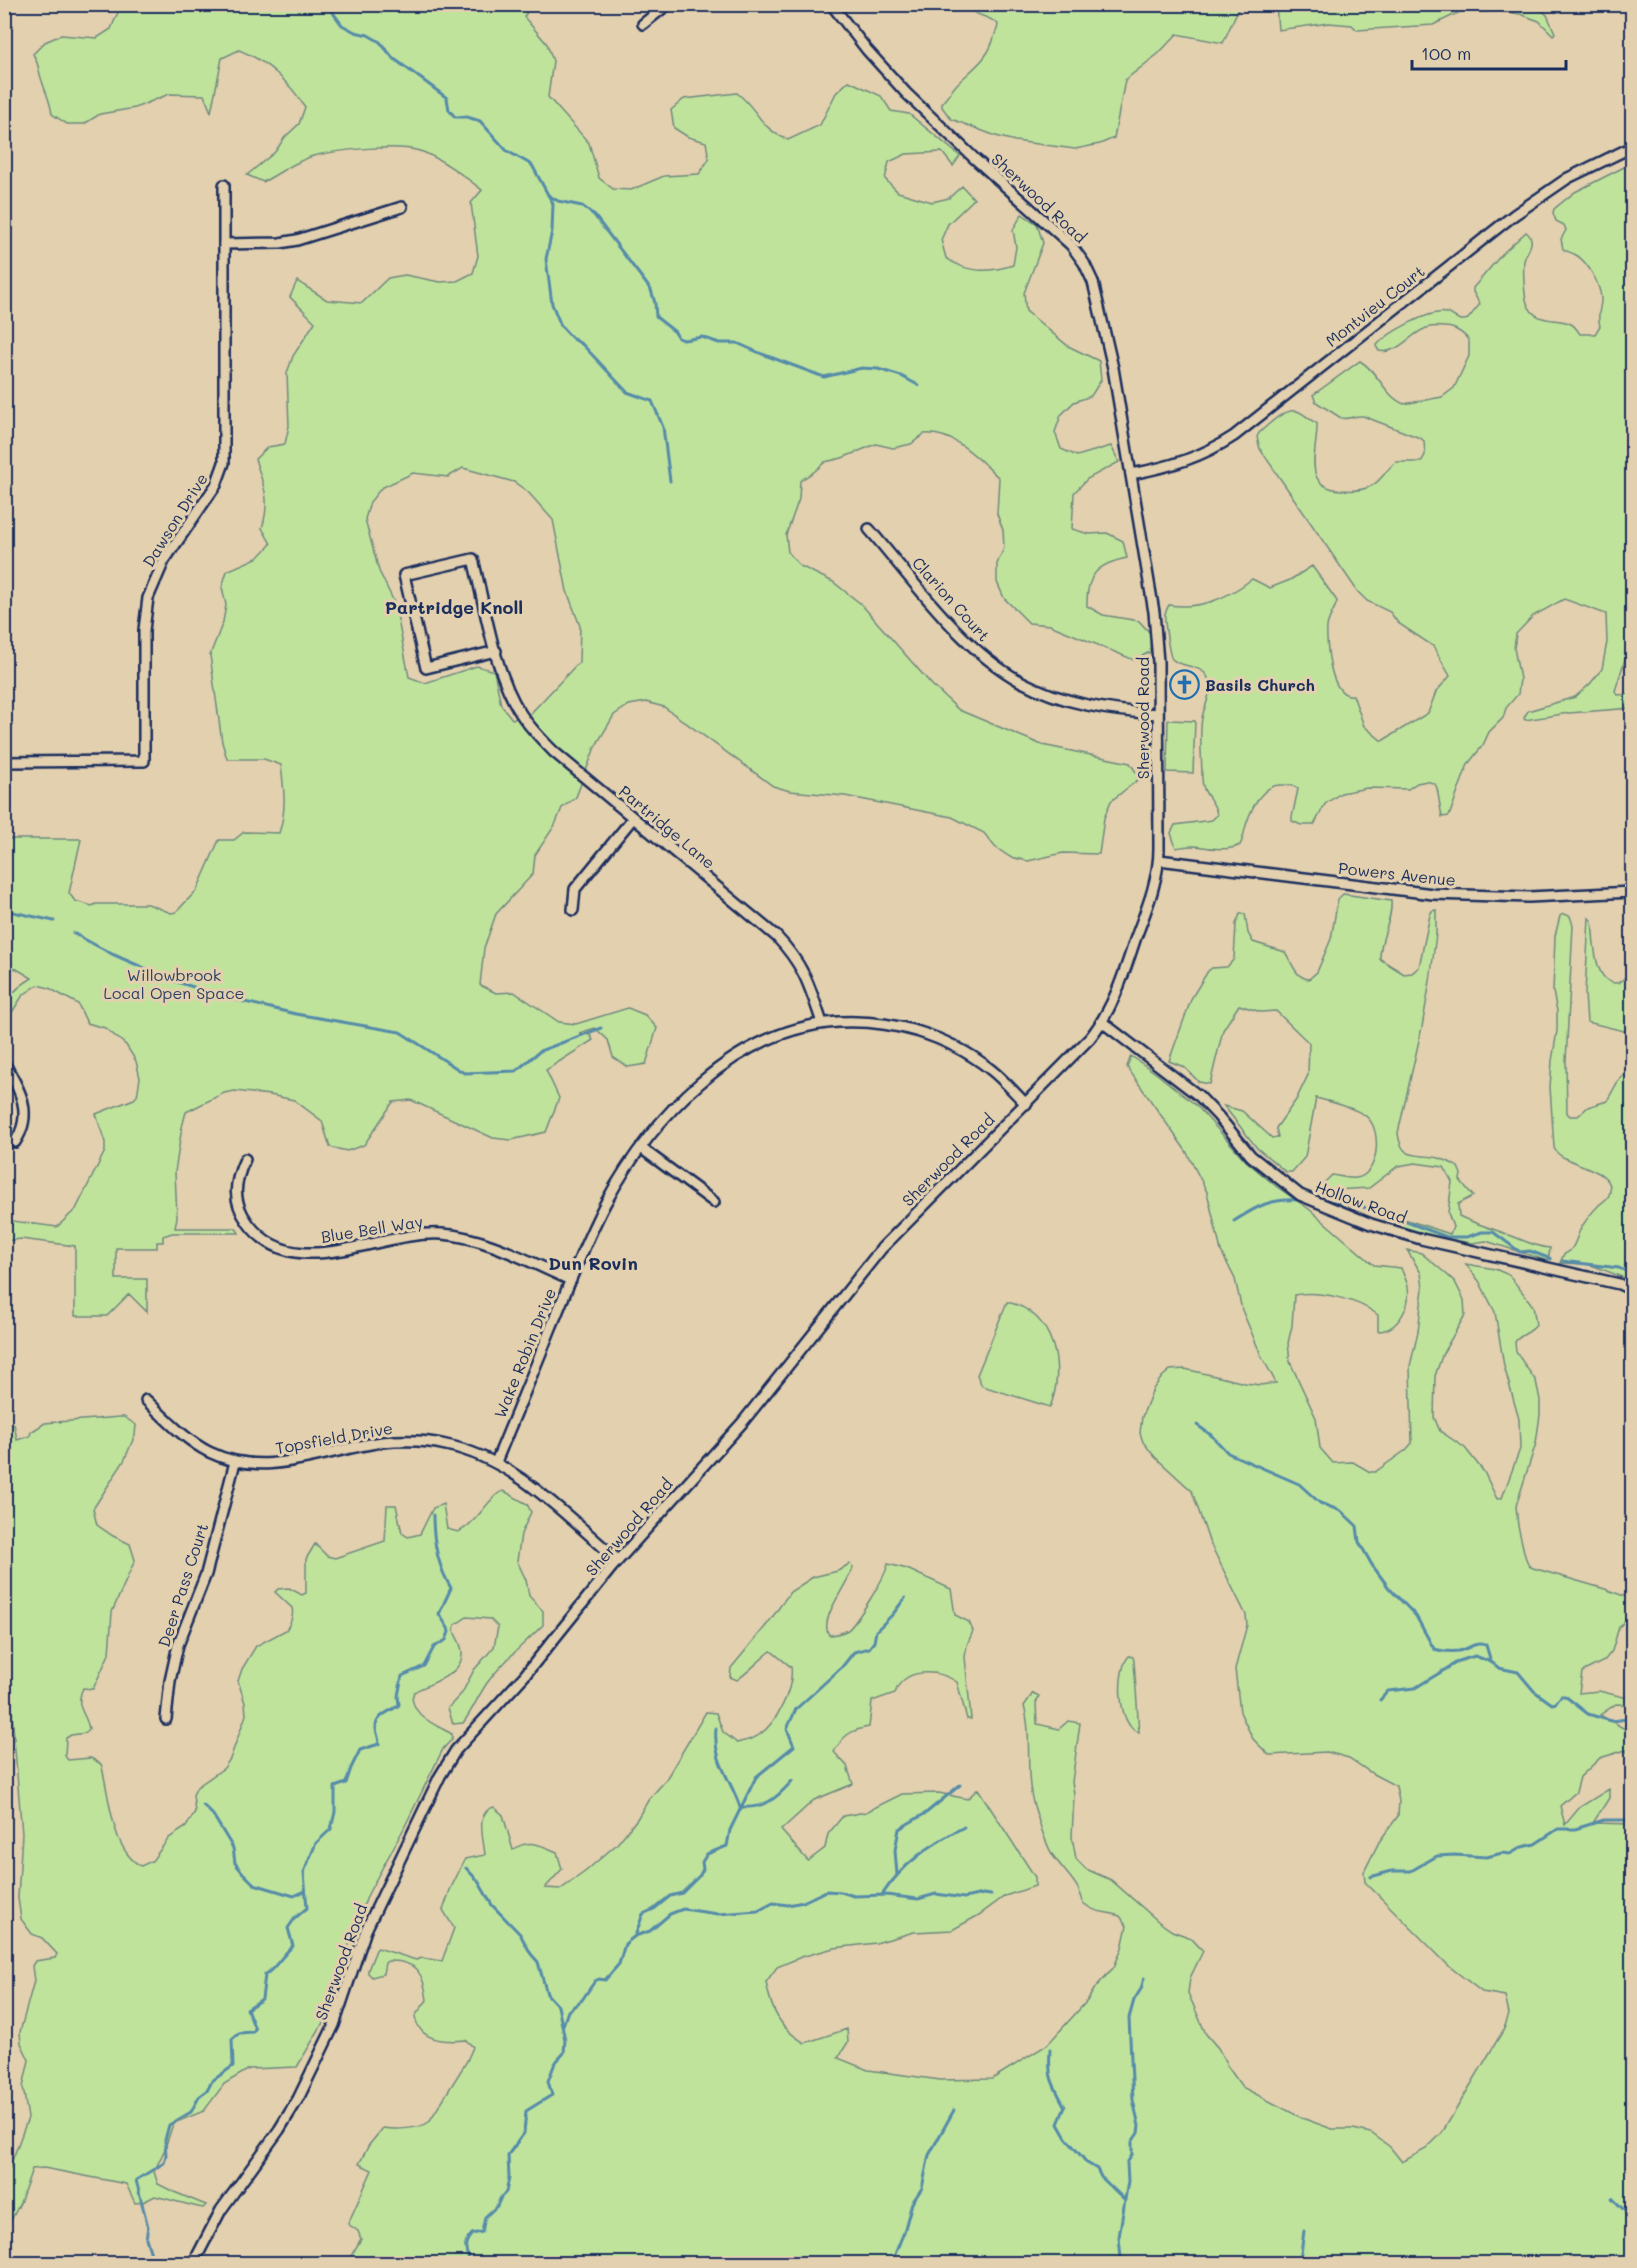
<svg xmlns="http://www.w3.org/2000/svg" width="1637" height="2268" viewBox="0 0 1637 2268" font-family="Mali,sans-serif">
<rect width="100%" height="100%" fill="#e3d0ae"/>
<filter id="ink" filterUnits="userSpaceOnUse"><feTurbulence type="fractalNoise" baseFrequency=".0167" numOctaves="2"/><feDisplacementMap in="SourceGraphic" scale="12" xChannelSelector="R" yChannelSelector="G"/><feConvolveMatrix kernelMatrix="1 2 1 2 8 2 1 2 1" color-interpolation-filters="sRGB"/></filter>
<g filter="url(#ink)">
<g fill="#c0e39c" stroke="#6e897d" stroke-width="1.5" fill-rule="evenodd">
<path d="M1276 4 1536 5 1547 15 1555 33 1553 35 1539 21 1520 14 1500 11 1480 12 1466 9 1433 25 1357 30 1352 25 1329 23 1278 30Z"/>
<path d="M121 5H531L524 17 547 44 553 61 548 97 589 143 599 178 613 189 631 190 664 176 699 174 709 159 706 142 688 137 674 128 671 110 684 99 737 93C760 111 758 127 788 140L820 125 836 93 849 81 881 96 891 111 909 114 960 156 953 166 942 152 906 154 889 162 885 179 898 192 932 202 949 198 962 186 974 199 948 224 941 240 946 258C967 273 988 273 1013 265L1016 247 1013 230 1022 214 1037 224 1043 243 1024 293 1026 311 1068 346 1099 361 1101 380 1091 396 1074 402 1061 415 1055 432 1061 449 1077 456 1111 446 1119 462 1087 479 1074 493 1072 529 1089 534 1107 533 1123 541 1127 558C1097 564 1086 575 1087 606L1103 615 1139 621 1151 634 1150 652 1134 660 1050 625 1029 623 1004 598 997 582V564L1004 548 1003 530 997 514 999 478C979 459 954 431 924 434L911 444 893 448 876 444 842 458 825 462 815 471 800 481 799 499 786 535 788 552 800 566 833 582 861 604 932 685 959 710 1042 745 1130 763 1140 778 1111 801 1104 818 1099 854 1063 853 1028 861 1010 857 995 847 984 833 952 817 845 796 790 791 773 786 664 707 646 702 629 705 614 715 595 747 576 797 562 808 555 825 535 855 533 874 496 914 484 948 480 985 496 993 514 992 559 1022 576 1024 628 1008 645 1015 657 1028 646 1064 628 1067 613 1057 608 1040 595 1028 579 1033 590 1035 593 1040 546 1070 559 1098 546 1132 511 1140 493 1138 411 1100 393 1102 364 1145 347 1151 330 1147 322 1121 294 1100 270 1095 235 1091 224 1093 186 1112 182 1127 175 1172 177 1217 175 1228H236L239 1233H172L163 1236V1242H157V1248H116V1279H147V1312L129 1294 107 1316H75V1246L21 1239 4 1241 5 1220 57 1227 76 1209 105 1151V1142L96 1114 134 1099 137 1096 140 1078 136 1061 126 1045 105 1028 87 1023 78 1004 49 988 38 985 23 995 5 1023C5 999 11 991 32 978L15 968 5 975V839H81L69 893 75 901 92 906 96 904H148L171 913 176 912 197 890 219 840H234L244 832 279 833C287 809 284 789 281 765L264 759H227L222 742 210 655 223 622 226 605 222 587 227 571 259 557 271 544 262 528C271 500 264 486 255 459L268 447 285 444 289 426 287 373 293 356 315 322 290 297 297 281 327 300 362 303 388 278 405 275 440 282 457 281 473 273 478 256 471 203 482 190C464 176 445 161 423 152 401 143 337 150 313 156 296 161 278 174 263 182L247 175 275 152 285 137 299 124 305 107C290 83 266 60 239 50L222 58 211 112 204 95 169 94 135 108 100 114 84 124H67L52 114C50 100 46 94 42 81 38 71 39 63 33 54L45 42 61 35 97 38 111 29ZM463 468 514 482 528 492 553 520 567 591 580 626 579 662 529 715 512 719 501 705 494 671 477 666 425 683 409 677 395 604 379 571 365 519 370 502 381 488 413 473 448 477Z"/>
<path d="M966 5H1240L1223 43 1177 34 1158 54 1125 80 1114 138 1100 144 1075 149 1015 141 996 136 951 119 942 107V103C947 97 952 90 957 84 972 69 989 59 994 37 995 32 998 30 998 24 986 14 976 18 966 5Z"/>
<path d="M1632 163V637L1615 691 1617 695 1632 694V708L1569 713 1525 720 1524 718 1528 711 1575 697 1590 684 1602 669 1607 642 1606 614 1564 599 1533 616 1516 634 1514 648 1520 679 1518 694 1506 708 1503 718 1489 732 1483 745 1468 764 1449 816 1442 817 1437 788 1435 784 1427 781 1417 783 1408 789 1367 788 1341 793 1325 804 1314 825H1301L1292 821V817L1298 789C1292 784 1287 785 1280 785 1263 785 1252 807 1247 822 1244 830 1244 838 1240 845 1224 853 1207 846 1191 846 1186 846 1181 847 1176 848L1171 833 1175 825 1212 820 1217 815C1215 799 1202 796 1202 778 1202 760 1199 735 1202 718 1204 706 1214 691 1208 678 1202 664 1181 668 1172 659 1169 655 1164 620 1165 614 1166 611 1167 608 1169 605 1201 610 1227 598 1252 579L1270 588 1290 580 1312 566 1337 601C1335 610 1328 618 1327 627 1326 643 1330 699 1353 695L1364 726 1382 741 1428 713 1436 692 1450 676 1433 646 1398 623 1390 612 1367 601 1358 592 1260 449 1257 437 1259 433C1268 425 1284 408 1297 411 1303 413 1309 419 1314 422L1317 423C1318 451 1300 487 1341 490 1352 491 1363 491 1373 485 1383 479 1387 468 1396 462H1421L1425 455 1424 441 1420 438 1363 416C1355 415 1348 420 1341 418L1316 402 1313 395 1360 361C1379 372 1384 396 1404 404L1442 397 1454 388 1469 356V341C1464 333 1454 327 1445 327 1441 327 1435 326 1430 327 1412 330 1400 355 1379 351L1376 346C1387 333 1430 309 1446 313 1455 315 1458 323 1468 319L1480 304 1473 292V288L1502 254 1526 232C1538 242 1526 250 1524 261 1523 270 1524 295 1527 303 1535 325 1557 317 1571 324 1575 326 1578 331 1580 334H1595L1600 326C1596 313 1602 308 1601 297 1599 283 1588 262 1576 255 1571 252 1567 252 1563 249L1561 239 1566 230 1564 225 1556 221 1553 213 1554 209 1575 192Z"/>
<path d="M1168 720 1195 721 1193 773 1167 772Z"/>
<path d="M1343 894 1391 901C1393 920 1379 939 1380 959L1404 974 1412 973 1419 967 1430 915 1432 911 1436 910V934L1430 981 1422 1027 1398 1133C1401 1162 1419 1153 1439 1158 1446 1160 1452 1163 1458 1167L1461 1174 1460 1180 1473 1196 1458 1204 1459 1216C1475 1224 1492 1228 1509 1235 1523 1240 1535 1247 1550 1248L1548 1261 1486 1241 1472 1243 1447 1239 1404 1228 1376 1214 1380 1211 1450 1234 1453 1227 1448 1213 1452 1182 1444 1167 1415 1163 1398 1166 1369 1188 1316 1191 1332 1175C1339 1176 1349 1179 1356 1178 1379 1175 1382 1132 1368 1118 1360 1109 1328 1101 1316 1098L1305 1157 1292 1172H1286L1257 1148 1224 1106 1242 1111 1272 1138 1278 1137 1276 1128 1296 1100 1308 1075 1309 1043 1276 1011 1261 1012 1239 1005 1223 1030 1210 1084 1199 1082 1184 1067 1169 1061 1192 997 1208 971 1212 968 1227 967 1234 959 1236 924 1240 914H1245L1248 933 1253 942 1285 952C1292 962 1295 978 1309 979L1317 972 1331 939 1338 899Z"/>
<path d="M1563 914 1570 916 1573 925 1566 1061 1567 1113 1570 1116H1578L1588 1107 1607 1101 1617 1083 1632 1065V1281L1589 1264 1560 1263 1564 1254C1575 1251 1576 1237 1581 1228 1586 1220 1592 1212 1599 1205 1602 1202 1607 1200 1609 1195 1620 1166 1557 1166 1554 1147L1550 1087 1552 1061 1557 1031V1011L1553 992 1555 936 1560 916Z"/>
<path d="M1589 918 1592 921C1594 939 1593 985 1618 983L1632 972V1033L1587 1022 1585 994Z"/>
<path d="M1131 1056 1157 1074 1197 1106 1246 1161 1277 1187 1309 1209 1374 1265 1401 1268C1403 1274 1407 1281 1408 1287 1411 1306 1398 1331 1378 1331V1315C1358 1299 1318 1290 1294 1295L1292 1326 1288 1343 1290 1362 1316 1418 1320 1448 1333 1463 1353 1462 1370 1472H1375L1406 1450 1412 1443 1410 1366 1418 1332 1423 1288 1421 1273 1407 1250 1421 1253 1444 1272 1455 1282 1464 1300 1465 1315 1443 1353 1435 1376 1434 1417 1440 1431 1465 1448 1484 1472 1497 1499 1502 1498 1520 1449 1519 1419 1504 1366 1495 1312 1479 1281 1466 1264 1495 1269 1509 1275 1533 1306 1536 1325C1530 1334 1520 1334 1515 1342L1516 1352 1536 1381 1540 1400V1415L1536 1443 1516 1506 1518 1526 1525 1556 1529 1566 1533 1568 1605 1589 1632 1599V1620L1628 1618 1619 1627 1612 1651 1604 1661 1582 1672 1579 1693 1599 1691 1632 1699V1705L1616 1704 1600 1715 1632 1733V1761L1626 1750 1600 1758 1580 1777 1576 1792 1560 1806 1565 1825 1580 1807 1609 1789V1798L1593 1823 1632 1824V2263H347L361 2239 358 2231 348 2224 372 2170 359 2164 369 2145 383 2128C395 2130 420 2129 429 2122L467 2061 473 2047 466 2040C446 2042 419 2042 415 2016L427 2000C424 1974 417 1960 388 1961L385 1963 383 1974 372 1977 368 1973V1970L376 1950 378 1948 416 1960 422 1958 442 1961 454 1928 443 1910 450 1890 465 1859 485 1855C484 1840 474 1812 494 1807L503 1815 513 1850C528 1838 541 1845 557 1852L562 1869 545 1888 561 1889 586 1871 617 1844 637 1819 649 1799 665 1781 706 1712 716 1713 723 1732 737 1743C744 1741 754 1739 759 1735 777 1723 794 1688 791 1667L771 1651C759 1660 750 1671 737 1680L730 1677 731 1668 769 1622 790 1592 813 1577 838 1571 849 1564 853 1567C848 1585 818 1619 829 1635 835 1635 842 1633 848 1630 857 1622 886 1576 888 1564L907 1569 951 1589 955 1615 969 1622 973 1631 967 1645 965 1657 971 1719H967L957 1682C938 1669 904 1667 895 1693L872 1701 869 1727C851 1730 843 1735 834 1752L847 1766 853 1784 814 1800 781 1830 808 1861 825 1848 828 1834 843 1816 866 1812 902 1794 939 1793 967 1799 978 1789 1035 1877V1886L1005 1896 979 1915 952 1930 914 1932 876 1943 834 1948 801 1957 777 1967 766 1982C771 2010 780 2029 805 2043L847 2029 848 2042 838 2058 868 2070 940 2080 992 2079 1047 2045 1087 2001 1095 1988 1114 1967 1122 1948 1127 1926 1120 1916C1104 1910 1098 1915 1083 1903 1080 1883 1063 1871 1052 1854 1044 1840 1039 1821 1034 1806 1024 1773 1033 1738 1024 1706L1033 1693 1039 1696 1036 1703 1037 1724 1059 1729 1068 1721 1080 1723 1072 1782 1074 1794 1072 1837 1076 1859 1086 1869 1111 1880 1159 1922 1172 1931 1191 1938 1203 1951 1190 1978 1188 1993 1206 2034 1218 2048 1228 2067 1242 2087 1302 2118 1332 2129H1353L1371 2133 1390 2147 1402 2162 1426 2149 1442 2133 1504 2029 1509 2014 1505 1996 1482 1992 1450 1967 1365 1882 1364 1872 1379 1842 1398 1816 1399 1801 1396 1786 1373 1774 1349 1758 1327 1752 1269 1755 1253 1739 1240 1712 1235 1669 1247 1625 1246 1615 1209 1541 1192 1491 1155 1457 1143 1442 1140 1433 1142 1417 1153 1389 1162 1377 1170 1370 1185 1369 1245 1383 1260 1385 1276 1383 1261 1355 1242 1310 1235 1279 1221 1251 1207 1192 1186 1151 1127 1067Z"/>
<path d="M1007 1302C1054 1311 1066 1368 1050 1407L982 1386 977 1375Z"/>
<path d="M120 1417H124L136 1425 135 1435 124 1461 93 1509 97 1525 113 1536 130 1544 135 1560 112 1612 109 1654 93 1689 83 1688C74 1708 86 1712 89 1729L86 1733 71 1735 66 1738 65 1756 68 1760 91 1758 101 1764C110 1794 110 1849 141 1866L152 1861 169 1838 186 1827 195 1812 193 1795 197 1787 224 1768 230 1759 246 1715 245 1703 238 1681 242 1669 256 1646 286 1630C290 1624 294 1615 292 1608L275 1592 278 1589 289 1588 302 1595 306 1593V1559L315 1544 327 1556 335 1558 385 1541 387 1505H396L402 1533 408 1537 420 1534 433 1508 443 1504 447 1529 458 1532C478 1523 490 1494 504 1491L527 1504 531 1512 521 1534 517 1561 526 1580 529 1596 543 1611V1625C524 1644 503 1661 487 1683 478 1696 472 1711 463 1723L453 1724 448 1708 462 1693 474 1670 494 1647 498 1627 490 1619 467 1617 455 1625C452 1634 459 1638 461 1647 469 1674 431 1682 414 1692L412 1698C415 1718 436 1725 452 1734V1739L443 1749 403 1830 368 1894 344 1958 324 2021 297 2067 249 2069 224 2084 204 2111 174 2123 172 2127 164 2151 154 2172 158 2184 174 2192 206 2205 203 2208 198 2207 155 2196 143 2202 135 2203 126 2184 44 2168 32 2169 20 2203 5 2232V2180L28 2118 23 2087 29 2060 21 2043 20 2032 34 1981 32 1966 35 1961 55 1958 57 1954 42 1938 32 1934 21 1919 18 1898 22 1834 10 1689 4 1682 5 1423 14 1424 17 1440 30 1436 31 1432 45 1423Z"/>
<path d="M1129 1656 1133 1657 1134 1661 1139 1732C1117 1727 1116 1669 1129 1656Z"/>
</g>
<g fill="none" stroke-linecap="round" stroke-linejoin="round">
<g stroke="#558ba9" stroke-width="3">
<path d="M321 4 331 10 342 25 355 32 368 35 380 42 393 58 447 98 449 110 455 117H467L480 121 507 151 532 165 553 204 552 231 546 259 552 304 561 326 572 338 583 345 627 392 652 401 663 427 670 481"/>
<path d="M548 195 558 201 582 206 594 215 651 290 655 303 656 317 675 332 678 338 684 340 702 337 719 343H737L762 354 824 377 862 368 878 369 901 376 918 385"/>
<path d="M4 910 54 921"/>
<path d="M73 933 112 954 174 981 232 999 296 1014 400 1032 464 1073 516 1071 540 1051 601 1028"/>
<path d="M1323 1201 1349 1203 1377 1211 1447 1237H1467L1482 1232H1493L1520 1252 1530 1251 1551 1259"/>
<path d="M1234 1221C1259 1205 1272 1198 1302 1200"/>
<path d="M1562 1261 1619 1268 1632 1274"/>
<path d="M1197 1425 1211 1435 1228 1453 1299 1484 1320 1503 1341 1511 1357 1526 1359 1542 1372 1565 1389 1588 1416 1616 1434 1649C1441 1651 1451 1652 1459 1651 1470 1649 1474 1641 1486 1645L1491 1662"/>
<path d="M1380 1700 1388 1691 1415 1688 1459 1661 1475 1656 1491 1662 1499 1668 1518 1672 1534 1691 1552 1704 1556 1703 1561 1696H1565L1588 1714 1611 1721 1627 1719 1632 1722"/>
<path d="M716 1728C713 1763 730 1777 740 1807"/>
<path d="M203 1805 213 1815 233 1848 235 1863 243 1873 254 1884 294 1896 305 1891"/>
<path d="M740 1807C764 1809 776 1799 792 1781"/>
<path d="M466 1868 478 1881 492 1905 520 1934 531 1954 538 1962 547 1994 558 2006 565 2040 564 2053 555 2063 548 2081 552 2095 526 2111 524 2133 508 2155 509 2178 506 2192 501 2197 497 2206 485 2217 482 2232 472 2234C461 2246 467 2251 470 2264"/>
<path d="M897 1875 895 1850 899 1829 926 1813 960 1785"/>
<path d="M1370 1877 1392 1871H1411L1437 1856 1454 1855 1487 1857 1502 1853 1510 1854 1522 1847 1535 1844 1558 1829H1575L1604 1820H1632"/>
<path d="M882 1895C902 1864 931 1844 964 1827"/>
<path d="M635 1936 643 1914 654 1909 670 1896 682 1893 700 1875 703 1869 702 1862 707 1854 727 1846 730 1830 756 1777 794 1746 787 1729 796 1709 842 1667 854 1652 869 1648 874 1642 876 1631 893 1614 905 1598"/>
<path d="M563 2025 568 2011 582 2000 595 1981 599 1979 605 1980 619 1964 625 1944 635 1936 650 1931 670 1914 683 1909 718 1914 758 1911 773 1903 788 1905 803 1902 826 1891 841 1892 854 1896 886 1895 918 1899 936 1894 964 1898 983 1894 991 1895"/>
<path d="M1050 2049C1048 2080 1052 2082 1065 2107L1058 2124 1066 2138 1087 2163 1097 2169 1101 2177 1124 2199"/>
<path d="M1612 2198 1625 2211 1632 2222"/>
<path d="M154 2264 146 2238 148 2227 136 2180 164 2163 166 2155 165 2140 169 2125 191 2112 199 2097 207 2091 212 2081 233 2066 232 2039 239 2033 253 2032 255 2029 247 2009 262 1999 265 1975C277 1967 282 1955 293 1946L288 1928 295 1918 307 1908 304 1872 316 1843 331 1829 335 1812V1787L346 1783 351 1768 360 1750 379 1744C379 1738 377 1735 376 1729 375 1715 390 1712 399 1705L398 1696 402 1676 424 1666 434 1647 446 1640 449 1632 448 1628 439 1614 451 1588C437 1565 433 1540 433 1515"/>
<path d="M891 2264 904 2232 912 2203 922 2188 929 2155 954 2110"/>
<path d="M1119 2264 1121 2258 1119 2237 1128 2181 1127 2163 1132 2155V2142L1138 2133 1139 2126 1133 2100 1129 2018 1134 2000 1141 1989 1144 1978"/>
<path d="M1298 2264 1300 2261 1304 2231"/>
</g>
<defs>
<g id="street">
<path d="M643 24 668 4"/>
<path d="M224 244 280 243 297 240 402 207"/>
<path d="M1131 474C1170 467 1202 457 1234 436L1514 215 1568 178 1632 147"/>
<path d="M869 529C913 580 961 649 1020 681 1063 704 1110 711 1158 714"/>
<path d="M496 651 426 668 404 575 473 559C485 606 494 673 521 714 530 728 542 740 554 752L776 936C804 965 810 987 822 1023"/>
<path d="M4 762 144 761V630L148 598 164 561 216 485 224 463V185"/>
<path d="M1159 860 1433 894 1529 897 1632 892"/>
<path d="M573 910 575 889 633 818"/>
<path d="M1102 1022 1199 1096 1218 1116 1251 1156 1300 1195 1371 1224 1421 1239 1619 1284 1632 1290"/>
<path d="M4 1063C20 1089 34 1114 15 1142"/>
<path d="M641 1148 714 1202"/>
<path d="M245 1159C234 1183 232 1201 248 1223 294 1286 379 1230 442 1234 486 1237 531 1263 571 1280"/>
<path d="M146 1400C165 1418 185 1440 209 1452 266 1480 324 1450 382 1442 404 1440 425 1440 446 1445 515 1459 566 1516 618 1560"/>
<path d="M496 1462C514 1418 533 1373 551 1328 568 1287 584 1244 605 1204 652 1117 734 1029 838 1022 892 1019 947 1035 990 1069 1003 1079 1014 1092 1026 1104"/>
<path d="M166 1719 170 1681 178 1645 206 1574 235 1462"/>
<path d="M193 2264 221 2210 279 2130 298 2099 334 2025 366 1930 440 1776 456 1750 525 1675 612 1567 742 1423 882 1248 1090 1038C1114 1008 1124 973 1136 937 1147 908 1159 879 1159 848L1158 662 1154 612 1113 368 1093 282 1084 263 1071 245 975 159 906 93 867 50 831 4"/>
</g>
</defs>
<use href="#street" stroke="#1b2f5e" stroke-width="14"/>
<use href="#street" stroke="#e3d0ae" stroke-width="9"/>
</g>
</g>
<defs>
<symbol id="church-ring" viewBox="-11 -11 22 22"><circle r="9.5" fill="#e3d0ae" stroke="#1f6fb2" stroke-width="1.5"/><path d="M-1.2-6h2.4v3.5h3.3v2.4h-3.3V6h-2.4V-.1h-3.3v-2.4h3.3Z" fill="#1f6fb2"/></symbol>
</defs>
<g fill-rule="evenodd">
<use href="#church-ring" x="1168" y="668" width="33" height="33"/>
</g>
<g text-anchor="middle" stroke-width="6" stroke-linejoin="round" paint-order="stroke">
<g font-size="16" fill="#1b2f5e" stroke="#e3d0ae">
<text transform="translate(1039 198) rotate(43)" y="6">Sherwood Road</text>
<text transform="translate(1375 306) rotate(-38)" y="6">Montvieu Court</text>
<text transform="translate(175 520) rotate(-58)" y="6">Dawson Drive</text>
<text transform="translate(951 599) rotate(48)" y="6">Clarion Court</text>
<text transform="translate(1143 718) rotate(-90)" y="6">Sherwood Road</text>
<text transform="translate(667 827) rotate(40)" y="6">Partridge Lane</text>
<text transform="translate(1397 874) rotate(6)" y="6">Powers Avenue</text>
<text transform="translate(948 1160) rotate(-45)" y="6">Sherwood Road</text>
<text transform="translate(1361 1202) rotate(20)" y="6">Hollow Road</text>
<text transform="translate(372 1229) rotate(-9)" y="6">Blue Bell Way</text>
<text transform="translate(525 1353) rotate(-68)" y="6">Wake Robin Drive</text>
<text transform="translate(334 1438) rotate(-10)" y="6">Topsfield Drive</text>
<text transform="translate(629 1527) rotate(-49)" y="6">Sherwood Road</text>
<text transform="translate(183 1585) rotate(-72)" y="6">Deer Pass Court</text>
<text transform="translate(341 1962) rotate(-70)" y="6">Sherwood Road</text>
</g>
<g font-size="16" font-weight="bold" fill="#1b2f5e" stroke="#e3d0ae" text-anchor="start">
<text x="1205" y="691">Basils Church</text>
</g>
<g font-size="16" fill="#2c4164" stroke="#e3d0ae">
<text x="174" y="981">Willowbrook<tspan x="174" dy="18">Local Open Space</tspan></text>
</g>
<g font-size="18" font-weight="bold" fill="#1b2f5e" stroke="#e3d0ae">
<text x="454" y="614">Partridge Knoll</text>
<text x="593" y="1270">Dun Rovin</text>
</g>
</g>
<rect width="1637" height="2268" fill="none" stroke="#e3d0ae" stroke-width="24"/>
<rect x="12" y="12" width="1613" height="2244" fill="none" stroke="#1b2f5e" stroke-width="2" filter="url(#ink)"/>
<path d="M1412 60v9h154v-9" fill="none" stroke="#1b2f5e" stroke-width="3"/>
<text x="1421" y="60" font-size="18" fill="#1b2f5e" stroke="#e3d0ae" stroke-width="4.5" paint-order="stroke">100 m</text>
</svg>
